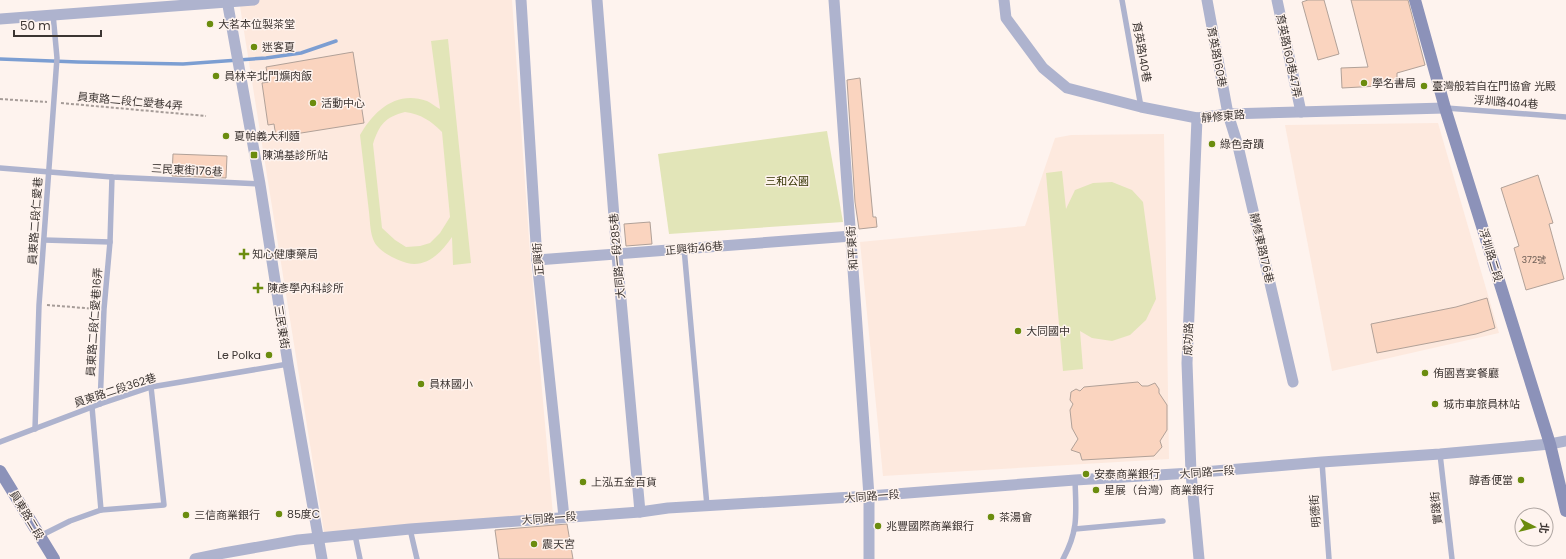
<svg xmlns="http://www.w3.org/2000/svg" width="1566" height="559" viewBox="0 0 1566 559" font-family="Poppins,'Noto Sans TC',sans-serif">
<rect width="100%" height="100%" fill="#fef3ee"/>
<g fill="#fde9de">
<path d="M239 0H512L530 253 553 515 324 532Z"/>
<path d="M1438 123 1499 333 1332 371 1285 125Z"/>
<path d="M1164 134 1169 459 883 476 860 242 1025 226 1055 138 1071 135Z"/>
</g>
<g fill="#e2e5b8" fill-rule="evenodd">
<path d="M448 39 471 263 453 265 452 237C442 252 427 268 407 263 396 260 377 251 373 239 370 231 370 220 369 212 366 186 363 161 360 135 374 111 396 90 427 101 431 103 436 107 440 109L431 41ZM405 112C421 114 431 121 442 132L450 217 440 233 430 243 420 246 406 247 395 240 382 228 373 144C379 125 385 117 405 112Z"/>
<path d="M827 131 843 222 669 234 658 154Z"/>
<path d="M1062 171 1066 209 1075 190 1093 183 1112 182 1132 190 1143 202 1156 299 1146 320 1130 335 1112 341 1092 338 1080 331 1083 369 1063 371 1046 173Z"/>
</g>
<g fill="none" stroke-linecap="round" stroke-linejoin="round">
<path stroke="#7c9ed2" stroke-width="3.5" d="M0 59 78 62 183 64 266 58 301 53 336 41"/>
</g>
<g fill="#fad4bf" stroke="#b1a198">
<path d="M1308 0H1324L1339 54 1318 60 1302 2Z"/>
<path d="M1351 0H1408L1425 65 1397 73V85L1342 88 1341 68 1368 67Z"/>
<path d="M353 52 364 123 276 137 274 124 268 125 262 83 269 82 266 67Z"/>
<path d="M860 78 873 217H876L877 227 859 229 855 202 847 80Z"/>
<path d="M173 154 227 156 226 178 172 176Z"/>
<path d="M1538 175 1553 223 1549 224 1564 279 1526 290 1514 248 1519 246 1501 188Z"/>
<path d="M650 222 652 244 626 246 624 224Z"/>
<path d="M1487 298 1495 328 1476 334 1377 353 1371 324 1456 307Z"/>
<path d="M1138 382 1142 386H1148L1155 383 1159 389V393L1167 405V430L1160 441 1162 447 1154 456 1082 460 1080 453 1071 450 1078 439 1072 428 1070 410 1073 404 1070 400 1071 392 1076 389 1080 391 1084 387Z"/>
<path d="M567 524 573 559H499L495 530Z"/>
</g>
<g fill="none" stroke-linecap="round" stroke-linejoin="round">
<g stroke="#a69c98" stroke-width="2" stroke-dasharray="3 2" stroke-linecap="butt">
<path d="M0 99 47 102"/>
<path d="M61 103 206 116"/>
<path d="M47 305 97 309"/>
</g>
<g stroke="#aeb3ce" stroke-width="5.5">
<path d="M1122 0 1141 107"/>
<path d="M1446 108 1566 117"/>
<path d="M0 168 112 177 260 184"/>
<path d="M44 240 110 242"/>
<path d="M684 248 707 506"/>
<path d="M100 404 104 309 110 242 112 177"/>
<path d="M92 407 101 510"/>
<path d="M35 429 39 305 57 58 53 14"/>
<path d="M0 442 100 404 151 387 288 364"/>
<path d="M1440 454 1452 559"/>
<path d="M1322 462 1329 559"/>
<path d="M410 529 417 559"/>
<path d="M1075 529 1163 521"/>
<path d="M355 535 360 559"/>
<path d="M40 536 70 521 101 510 164 505 151 387"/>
<path d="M1063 559C1079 530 1076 512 1075 480"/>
</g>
<g stroke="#aeb3ce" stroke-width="11">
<path d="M227 0 260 184 288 364 322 559"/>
<path d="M521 0 537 260 564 517"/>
<path d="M597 0 617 255 640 512"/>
<path d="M834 0 869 496V559"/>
<path d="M1004 0 1006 18 1043 68 1067 88 1141 107 1197 118 1228 114 1445 108"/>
<path d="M1207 0 1228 114 1238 146 1293 382"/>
<path d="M1277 0 1301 112"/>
<path d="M0 19 254 0"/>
<path d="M1197 118 1187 363 1191 473 1199 559"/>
<path d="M537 260 852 236"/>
<path d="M195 559 224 553 298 540 410 529 640 512 668 508 869 496 1075 480 1191 473 1322 462 1440 454 1550 444 1566 441"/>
</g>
<g stroke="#8c92b9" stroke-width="12">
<path d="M1415 0 1445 108 1550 444 1566 511"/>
<path d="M0 471 54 559"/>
</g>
</g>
<g fill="#6b8c0e" stroke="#fef3ee" stroke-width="1.5">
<circle cx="210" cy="24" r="4"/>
<circle cx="254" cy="47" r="4"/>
<circle cx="216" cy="76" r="4"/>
<circle cx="1364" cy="83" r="4"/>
<circle cx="1424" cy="86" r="4"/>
<circle cx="313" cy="103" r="4"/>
<circle cx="226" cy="136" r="4"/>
<circle cx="1212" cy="144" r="4"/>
<rect x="250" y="151" width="8" height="8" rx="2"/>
<path d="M242 248h4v4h4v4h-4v4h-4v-4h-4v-4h4z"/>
<path d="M256 282h4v4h4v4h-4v4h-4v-4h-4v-4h4z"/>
<circle cx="1018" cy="331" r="4"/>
<circle cx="269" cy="355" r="4"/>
<circle cx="1425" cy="373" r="4"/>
<circle cx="421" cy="384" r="4"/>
<circle cx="1435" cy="404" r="4"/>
<circle cx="1086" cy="474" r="4"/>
<circle cx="1521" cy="480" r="4"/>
<circle cx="583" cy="482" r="4"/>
<circle cx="1096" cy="490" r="4"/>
<circle cx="279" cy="514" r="4"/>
<circle cx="186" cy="515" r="4"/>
<circle cx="991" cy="517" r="4"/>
<circle cx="878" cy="526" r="4"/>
<circle cx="534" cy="544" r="4"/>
</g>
<g text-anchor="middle" stroke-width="3" stroke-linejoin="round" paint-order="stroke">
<g font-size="9" fill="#6c5d55">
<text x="1534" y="263">372號</text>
</g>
<g font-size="11" fill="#3c3532" stroke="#fef3ee" text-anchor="start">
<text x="218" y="28">大茗本位製茶堂</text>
<text x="262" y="51">迷客夏</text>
<text x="224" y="80">員林辛北門爌肉飯</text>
<text x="1372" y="87">學名書局</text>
<text x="1432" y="90">臺灣般若自在門協會 光殿</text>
<text x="321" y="107">活動中心</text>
<text x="234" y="140">夏帕義大利麵</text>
<text x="1220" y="148">綠色奇蹟</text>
<text x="262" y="159">陳鴻基診所站</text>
<text x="252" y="258">知心健康藥局</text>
<text x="267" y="292">陳彥學內科診所</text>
<text x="1026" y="335">大同國中</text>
<text x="261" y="359" text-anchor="end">Le Polka</text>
<text x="1433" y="377">侑園喜宴餐廳</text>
<text x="429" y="388">員林國小</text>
<text x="1443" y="408">城市車旅員林站</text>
<text x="1094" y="478">安泰商業銀行</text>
<text x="1513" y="484" text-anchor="end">醇香便當</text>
<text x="591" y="486">上泓五金百貨</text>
<text x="1104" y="494">星展（台灣）商業銀行</text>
<text x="287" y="518">85度C</text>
<text x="194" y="519">三信商業銀行</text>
<text x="999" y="521">茶湯會</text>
<text x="886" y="530">兆豐國際商業銀行</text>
<text x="542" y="548">震天宮</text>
</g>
<g font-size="11" fill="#3c3532" stroke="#fef3ee">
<text transform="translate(1142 52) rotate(80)" y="4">育英路140巷</text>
<text transform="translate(1289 56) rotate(78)" y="4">育英路160巷47弄</text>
<text transform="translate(1217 57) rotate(79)" y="4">育英路160巷</text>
<text transform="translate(130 101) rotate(5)" y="4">員東路二段仁愛巷4弄</text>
<text transform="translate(1506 102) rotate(4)" y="4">浮圳路404巷</text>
<text transform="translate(1223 116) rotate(-5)" y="4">靜修東路</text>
<text transform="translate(187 170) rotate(3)" y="4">三民東街176巷</text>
<text transform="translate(35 221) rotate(-86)" y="4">員東路二段仁愛巷</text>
<text transform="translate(694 248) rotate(-5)" y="4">正興街46巷</text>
<text transform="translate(852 248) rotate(-94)" y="4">和平東街</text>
<text transform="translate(1262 248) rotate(77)" y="4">靜修東路176巷</text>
<text transform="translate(1491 255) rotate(73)" y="4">浮圳路二段</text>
<text transform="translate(617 256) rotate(-95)" y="4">大同路一段285巷</text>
<text transform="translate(538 259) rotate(-95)" y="4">正興街</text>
<text transform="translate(94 322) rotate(-86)" y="4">員東路二段仁愛巷16弄</text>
<text transform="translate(282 327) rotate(81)" y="4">三民東街</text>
<text transform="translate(1188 339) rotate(-88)" y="4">成功路</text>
<text transform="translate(115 390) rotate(-18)" y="4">員東路二段362巷</text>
<text transform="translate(1207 472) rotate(-4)" y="4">大同路一段</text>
<text transform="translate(872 496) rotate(-4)" y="4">大同路一段</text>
<text transform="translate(1436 508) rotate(-96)" y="4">實踐街</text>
<text transform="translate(1315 511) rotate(-94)" y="4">明德街</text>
<text transform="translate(27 515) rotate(59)" y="4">員東路二段</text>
<text transform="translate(549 518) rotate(-4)" y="4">大同路一段</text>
</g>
<g font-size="11" fill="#330" stroke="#fef3ee">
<text x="787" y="185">三和公園</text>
</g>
</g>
<g transform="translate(1534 527) rotate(97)"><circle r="19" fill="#fef3ee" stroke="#b0a7a3"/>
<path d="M0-3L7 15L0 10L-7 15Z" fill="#6b8c0e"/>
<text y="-6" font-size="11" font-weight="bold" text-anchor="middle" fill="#3c3532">北</text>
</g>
<path d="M14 30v6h87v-6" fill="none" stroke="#3c3532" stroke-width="2"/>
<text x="20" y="30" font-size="12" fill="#3c3532" stroke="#fef3ee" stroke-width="3" paint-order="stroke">50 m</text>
</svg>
